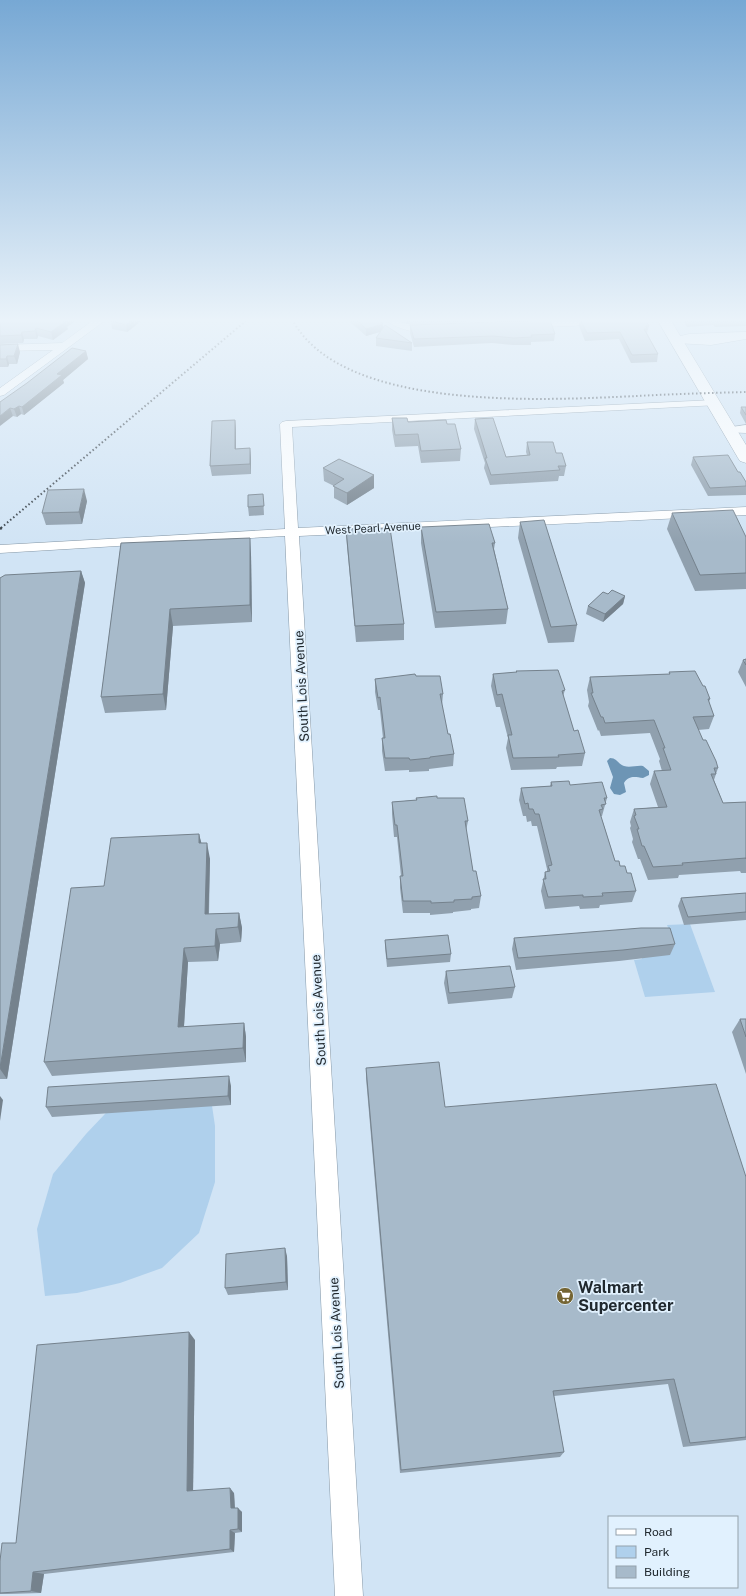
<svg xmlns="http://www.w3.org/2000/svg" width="746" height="1596" viewBox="0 0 746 1596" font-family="'Public Sans',sans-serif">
<rect width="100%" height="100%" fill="#d1e4f5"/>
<g fill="#afd0ec">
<path d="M690 924 715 992 645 997 634 960 642 959 637 941 673 940 667 925Z"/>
<path d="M210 1092 215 1126V1182L199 1233 162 1268 120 1283 77 1293 45 1296 37 1229 53 1174 86 1134 122 1096Z"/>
</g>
<path fill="#6d95b5" d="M610 758C617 758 618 764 624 766 630 768 637 765 643 766L649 771V775L643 778C635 777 629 775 624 783L626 792 620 795 614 794 610 788 613 777 607 761Z"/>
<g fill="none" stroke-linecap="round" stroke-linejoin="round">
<defs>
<g id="street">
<path d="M95 319H107L4 395 0 396V388L53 350 0 351V345L62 343Z"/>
<path d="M385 319C398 319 404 325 416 325 423 326 433 323 438 328 429 338 393 329 385 319Z"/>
<path d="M557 319H604L603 321C579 328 553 326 529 327L524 324 529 321Z"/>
<path d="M746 332V339L711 345 676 343 671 340 672 338 689 334Z"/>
<path d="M714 400 718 401 720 403 718 405 292 427 298 528 746 507V515L299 536 363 1596H335L285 536 0 553V545L285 529 280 424 282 422 286 421Z"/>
<path d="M746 425V433L725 432 723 430 725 428Z"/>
</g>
<path id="secondary" d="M657 319H670L746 445V463L740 461 738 458Z"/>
</defs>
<use href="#street" stroke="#8597a6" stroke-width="1"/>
<use href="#secondary" stroke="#8597a6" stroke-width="1"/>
<use href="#street" fill="#fff" fill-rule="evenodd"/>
<use href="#secondary" fill="#fff" fill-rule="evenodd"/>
<g stroke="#353e46" stroke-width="2" stroke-dasharray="1.5 2.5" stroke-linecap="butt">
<path d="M292 319C341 413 546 400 637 396 673 394 710 393 746 392"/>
<path d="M1 528 248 319"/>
</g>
<path stroke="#353e46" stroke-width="2.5" stroke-dasharray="2 3.5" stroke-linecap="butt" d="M0 529 3 527"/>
</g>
<g fill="#90a0ae">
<path d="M0 319H78L67 327 68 329 53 340 38 336 37 339H24L23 343 0 344Z"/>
<path d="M144 319 127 332 112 329 111 321Z"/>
<path d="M347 319H378L383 324V328L412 343V351L376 346V338L380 332 366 336Z"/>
<path d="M405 319H541L412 324H407Z"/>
<path d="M580 319 649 326 647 333 658 354 657 362 631 363 619 339 585 341 579 326Z"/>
<path d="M682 319H746V326L715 327 713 325 687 327Z"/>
<path d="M410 325 555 334 554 341 531 342V345H513L492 343 414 347 410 333Z"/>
<path d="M0 345 20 352 17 364H9L8 367H0Z"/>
<path d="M86 351 88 359 63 380 64 383 24 415 21 414 17 417 13 416 0 402Z"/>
<path d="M741 407H746V424L740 413Z"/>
<path d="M392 418 408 422 447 424 461 449 460 461 421 463 418 446 395 447 392 430Z"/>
<path d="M475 419 506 457 527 455 526 452 527 442 556 453 566 466 564 476H559L558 481 490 485 484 468 485 463 474 429Z"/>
<path d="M235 420 236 430V449L250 448 251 459V474L212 476 210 466Z"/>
<path d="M693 457 738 472 746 482V495L708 496 691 465Z"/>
<path d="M323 468 374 475V488L347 505 334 498V486L324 481Z"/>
<path d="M263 494 264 515 249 516 248 507Z"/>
<path d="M87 501 82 524 46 525 42 513Z"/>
<path d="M672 513 746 537V589L695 591 667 529Z"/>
<path d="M520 522 577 625 574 642 548 643 518 538Z"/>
<path d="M421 527 495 543 494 549 508 609 506 624 435 628 421 543Z"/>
<path d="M346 529 404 624V640L356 642 347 546Z"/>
<path d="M121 543 251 554 252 622 173 626 166 710 105 713 101 697Z"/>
<path d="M81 571 85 583 7 1079H0V578Z"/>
<path d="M608 594 625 596 623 604 603 622 586 614 588 606Z"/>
<path d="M746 659V687L738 672 743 660Z"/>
<path d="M516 671 565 690 563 696 574 731 585 753 582 766 557 767 556 769 511 770 506 748 508 738 500 707H496L491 686 493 674 516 673Z"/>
<path d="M669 672 703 686 710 699 709 702 714 716 709 729 698 730 703 740 718 768 714 780 723 803 746 802V873H741L740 871 679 875 678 878 648 880 640 859H638L632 842 633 839 630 828 631 826 630 822 634 809 658 807 650 784 654 771H662L659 761 660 759 650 733 601 736 599 730 598 731 588 706 589 702 587 690 590 677 669 674Z"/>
<path d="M416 676 443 694 442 705 448 734 454 754 453 766 429 769V771L409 772V770L385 771 382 751V738H383L380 710H378L375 692V679Z"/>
<path d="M551 782 570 785 607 798 602 816H601L615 861 627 873 636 891 632 902 600 905 599 908 580 909 579 906 545 909 541 891 545 872H547V869L537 826H532L531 821 527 822 526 816H523L519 800 521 788 550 786Z"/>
<path d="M416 798H437L468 821 466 831 473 871 481 896 479 908 471 909V910L453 912V913L430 915V913H403L400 888V876H401L397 837H394L392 814V802L416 800Z"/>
<path d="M199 834 201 843 210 859 209 914 239 913 242 928 241 942 220 944 218 961 188 962 184 1027 244 1023 246 1037V1062L52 1076 44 1062 104 886Z"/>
<path d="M746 893V920L684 925 678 906 681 898Z"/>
<path d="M514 938 675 944 670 955 619 961 516 970 512 949Z"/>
<path d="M385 940 451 954 450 962 387 967 385 947Z"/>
<path d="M446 971 515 987 512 998 448 1004 444 983Z"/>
<path d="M740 1019H746V1074L732 1032Z"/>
<path d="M366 1068 445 1107 746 1177V1440L683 1447 668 1384 554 1396 564 1452 560 1457 400 1473 366 1078Z"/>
<path d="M231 1086V1105L52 1117 46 1107Z"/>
<path d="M287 1256 288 1290 228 1295 225 1288Z"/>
<path d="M195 1340 193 1491 234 1493 235 1508 242 1512V1532L235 1533 234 1552 44 1574 41 1593 8 1594H0V1561L16 1543Z"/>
</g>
<g fill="#75828d">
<path d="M65 319H78L67 327 68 329 53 340 51 332Z"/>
<path d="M133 319H144L127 332 126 325Z"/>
<path d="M383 324V331L366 336V329Z"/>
<path d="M36 328 38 336 37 339 35 331Z"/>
<path d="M22 332 24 339 23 343 21 335Z"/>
<path d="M18 344 20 352 17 364 14 356Z"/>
<path d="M86 351 88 359 63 380 64 383 24 415 22 407 57 374Z"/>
<path d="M7 356 9 364 8 367 6 359Z"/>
<path d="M19 406 21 414 17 417 14 409Z"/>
<path d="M10 408 13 416 0 426V416Z"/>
<path d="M235 420 236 430V460L235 449Z"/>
<path d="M250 448 251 459V474L250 464Z"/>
<path d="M374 475V488L347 505V493Z"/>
<path d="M84 489 87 501 82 524 79 512Z"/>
<path d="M250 538 251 554 252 622 250 605Z"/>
<path d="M81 571 85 583 7 1079 0 1069Z"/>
<path d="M625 596 623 604 603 622 605 614Z"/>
<path d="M170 609 173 626 166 710 163 694Z"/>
<path d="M199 834 203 849 199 843Z"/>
<path d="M207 843 210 859 208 930 205 914Z"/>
<path d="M239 913 242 928 241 942 238 927Z"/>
<path d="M216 929 220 944 218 961 215 946Z"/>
<path d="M184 948 188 962 183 1041 178 1027Z"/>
<path d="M244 1023 246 1037V1062L243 1048Z"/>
<path d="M229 1076 231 1086V1105L228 1096Z"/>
<path d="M0 1096 3 1100 0 1121Z"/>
<path d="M285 1248 287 1256 288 1290 286 1282Z"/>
<path d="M189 1332 195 1340 193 1495 187 1491Z"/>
<path d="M230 1488 234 1493 235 1512 231 1508Z"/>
<path d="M238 1508 242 1512V1532L238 1529Z"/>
<path d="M230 1530 235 1533 234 1552 230 1549Z"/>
<path d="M33 1572 44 1574 41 1593 31 1591Z"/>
</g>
<g fill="#a7baca" stroke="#75828d">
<path d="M0 319H65L63 321H66L51 332 36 328 35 331 22 332 21 335 0 336Z"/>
<path d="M113 319H133L126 325 111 321Z"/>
<path d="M356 319H378L383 324 366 329Z"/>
<path d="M580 319H645L649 326H646L647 329H644L658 354 632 355 620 332 587 333Z"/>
<path d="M716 319H742L717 320Z"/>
<path d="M550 320 555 334 531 335 532 337 514 338 493 336 414 339 410 325Z"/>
<path d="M385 325 412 343 376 338Z"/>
<path d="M18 344 14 356H7L6 359H0V345Z"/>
<path d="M72 348 86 351 57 374 62 375 22 407 19 406 14 409 10 408 0 416V402L27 383Z"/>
<path d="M741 407H746V415Z"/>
<path d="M392 418H407L408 422 446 420 447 424H455L461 449 421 451 418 434 395 435Z"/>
<path d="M493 418 506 457 530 455 527 442H553L556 453H562L566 466H558L560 470 491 475 485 458H487L475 419Z"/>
<path d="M235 420V449L250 448V464L210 466 212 421Z"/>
<path d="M728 455 738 472H740L746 482V486L710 488 693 457Z"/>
<path d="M339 459 374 475 347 493 333 486 344 479 323 468Z"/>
<path d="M84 489 79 512 42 513 48 490Z"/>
<path d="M263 494 264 506 248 507V495Z"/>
<path d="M733 510 746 537V573L700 575 672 513Z"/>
<path d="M544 520 577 625 551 627 520 522Z"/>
<path d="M489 524 495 543H492L508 609 436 612 421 527Z"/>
<path d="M390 528 404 624 355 626 346 529Z"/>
<path d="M250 538V605L170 609 163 694 101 697 121 543Z"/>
<path d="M81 571 0 1068V578L5 575Z"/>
<path d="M612 590 625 596 605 614 588 606 603 592 608 594Z"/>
<path d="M746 659V665L743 660Z"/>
<path d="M558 670 565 690 562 691 574 731 578 730 585 753 558 755 559 757 513 758 508 735H512L502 694 497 695 493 674 517 672 516 671Z"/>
<path d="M695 671 703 686H705L710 699H708L714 716 693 717 703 740H706L716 761 718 768H714L716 774H711L723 803 746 802V859V858L682 863 683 865 653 867 644 846H642L637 829H639L634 816 636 815 634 809 667 807 654 771 671 770 663 748H665L654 720 605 723 603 717H601L591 693H593L590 677 670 674 669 672Z"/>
<path d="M415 674 416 676H440L443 694H440L448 734H450L454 754 430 757V758L410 760 409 758H385L382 738H385L380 697 378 698 375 679Z"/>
<path d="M569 781 570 785 602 782 607 798H604L606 804 601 805 603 809 599 810 615 861H619L620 866H625L627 873H631L636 891 602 893 603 896 583 897V895L548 897 543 879H546L545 872 550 871 548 866 552 865 539 814H535L533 809H529L528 803 525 804 521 788 552 786 551 782Z"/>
<path d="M437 796V798H464L468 821H465L473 871H476L481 896 472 897V899L454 900V902L431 903V901H403L400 876H403L397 825H395L392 802 417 800 416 798Z"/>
<path d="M199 834V843H207L205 914 239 913 238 927 216 929 215 946 184 948 178 1027 244 1023 243 1048 44 1062 71 888 104 886 111 838Z"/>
<path d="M746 893V912L688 917 681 898Z"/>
<path d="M641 928H670L675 944 623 950 518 958 514 938Z"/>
<path d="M448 935 451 954 387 959 385 940Z"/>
<path d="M510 966 515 987 449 993 446 971Z"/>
<path d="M740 1019H746V1037Z"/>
<path d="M439 1062 445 1107 716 1084 746 1177V1437L690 1443 674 1379 553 1391 564 1452 401 1470 366 1068Z"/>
<path d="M229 1076 228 1096 46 1107 48 1087Z"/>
<path d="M285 1248 286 1282 225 1288 226 1254Z"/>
<path d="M189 1332 187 1491 230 1488 231 1508H238V1529L230 1530V1549L33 1572 31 1591 0 1593V1561L2 1543H16L37 1345Z"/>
</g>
<linearGradient id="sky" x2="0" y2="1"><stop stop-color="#77a8d4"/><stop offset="0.59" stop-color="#eaf3fa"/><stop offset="1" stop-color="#eaf3fa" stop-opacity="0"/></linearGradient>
<rect width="746" height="543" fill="url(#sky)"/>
<defs>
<symbol id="supermarket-disc" viewBox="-11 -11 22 22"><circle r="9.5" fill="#756533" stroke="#e1f1fe"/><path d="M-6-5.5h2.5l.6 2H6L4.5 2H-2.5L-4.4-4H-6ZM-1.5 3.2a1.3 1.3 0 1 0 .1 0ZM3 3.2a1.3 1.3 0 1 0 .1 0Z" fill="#fff"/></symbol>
</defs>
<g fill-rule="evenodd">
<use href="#supermarket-disc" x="555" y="1286" width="20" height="20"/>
</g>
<g text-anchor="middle" stroke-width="3.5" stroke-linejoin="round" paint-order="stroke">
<g font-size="11" fill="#20282e" stroke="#e1f1fe">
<text transform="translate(373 528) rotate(-3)" y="4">West Pearl Avenue</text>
</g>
<g font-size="13" fill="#20282e" stroke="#e1f1fe">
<text transform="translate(301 686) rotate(-93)" y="5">South Lois Avenue</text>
<text transform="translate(318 1010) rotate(-93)" y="5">South Lois Avenue</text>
<text transform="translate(336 1333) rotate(-93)" y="5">South Lois Avenue</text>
</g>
<g font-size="16" font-weight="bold" fill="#20282e" stroke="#e1f1fe" text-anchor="start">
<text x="578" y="1293">Walmart<tspan x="578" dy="18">Supercenter</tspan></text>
</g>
</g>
<rect x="608" y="1516" width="130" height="72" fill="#e1f1fe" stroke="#94a1ab"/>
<rect x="616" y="1529" width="20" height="6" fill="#ffffff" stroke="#94a1ab"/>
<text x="644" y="1536" font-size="12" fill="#20282e">Road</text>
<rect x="616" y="1546" width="20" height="12" fill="#afd0ec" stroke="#94a1ab"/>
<text x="644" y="1556" font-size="12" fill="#20282e">Park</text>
<rect x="616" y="1566" width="20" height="12" fill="#a7baca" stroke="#94a1ab"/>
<text x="644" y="1576" font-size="12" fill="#20282e">Building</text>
</svg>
